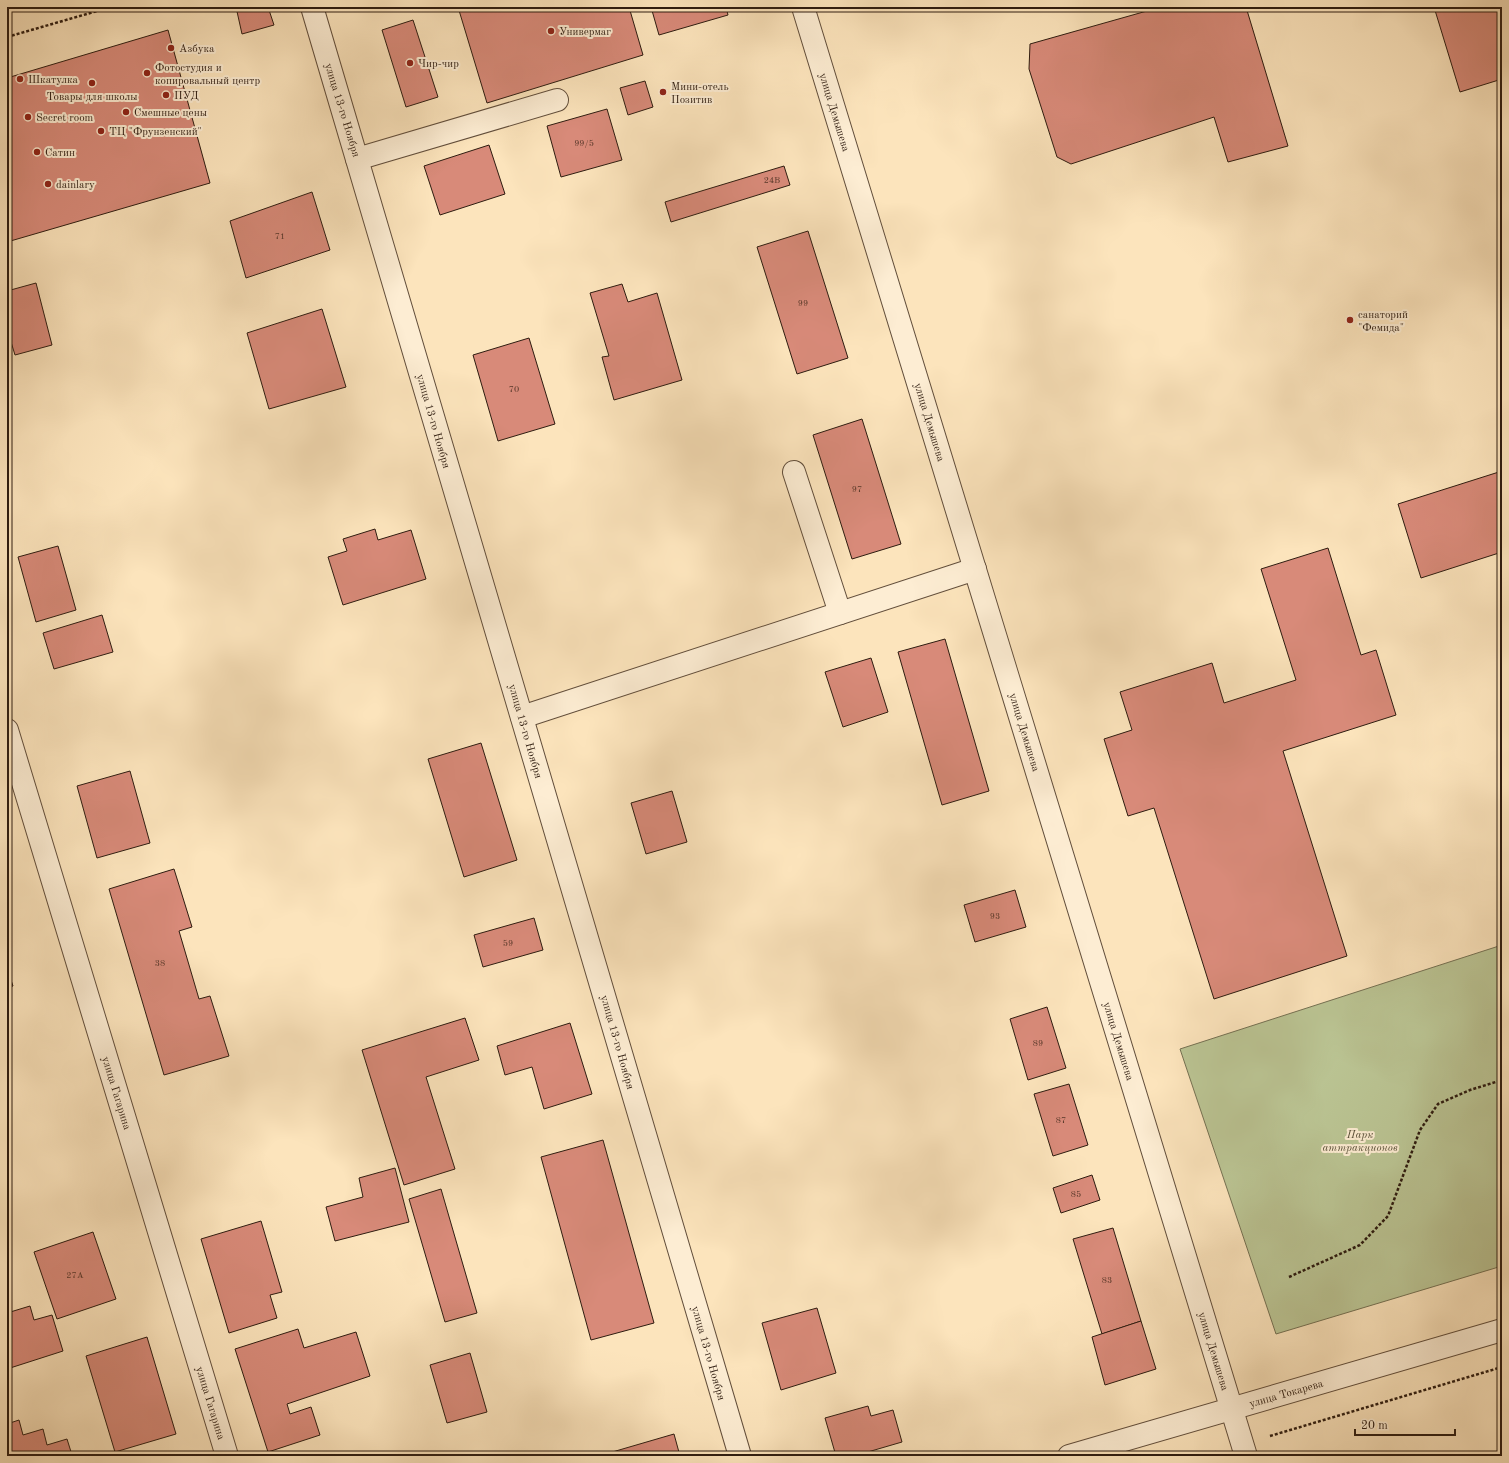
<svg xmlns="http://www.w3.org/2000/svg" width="1509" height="1463" viewBox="0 0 1509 1463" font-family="'Old Standard TT',serif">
<rect width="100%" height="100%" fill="#fce4bc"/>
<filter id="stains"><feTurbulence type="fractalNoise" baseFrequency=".005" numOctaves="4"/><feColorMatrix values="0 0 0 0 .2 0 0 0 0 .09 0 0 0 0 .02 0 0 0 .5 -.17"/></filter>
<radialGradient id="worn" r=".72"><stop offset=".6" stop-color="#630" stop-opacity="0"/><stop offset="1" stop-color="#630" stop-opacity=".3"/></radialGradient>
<path fill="#bbc594" stroke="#747052" d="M1502 945V1266L1276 1334 1180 1049Z"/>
<g fill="#d88a79" stroke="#2e1c10">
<path d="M236 7H268L274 25 242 34Z"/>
<path d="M458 7H629L643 55 487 103Z"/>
<path d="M651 7H726L728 15 659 35Z"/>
<path d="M1161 7H1246L1288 146 1228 162 1214 117 1071 164 1057 157 1029 69 1030 44Z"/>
<path d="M1434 7H1502V79L1460 92Z"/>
<path d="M413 20 438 97 406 107 382 30Z"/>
<path d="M168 30 210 183 7 242V78Z"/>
<path d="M645 81 653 107 628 115 620 88Z"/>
<path d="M607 109 622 160 561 177 547 126Z"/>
<path d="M489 145 505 194 440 215 424 166Z"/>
<path d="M784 166 790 185 671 222 665 202Z"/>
<path d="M312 192 330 250 246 278 230 221Z"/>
<path d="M808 231 848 358 797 374 757 247Z"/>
<path d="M36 283 52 345 15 355 7 329V291Z"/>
<path d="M622 284 628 302 657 293 682 380 614 400 602 357 609 356 590 293Z"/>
<path d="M322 309 346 387 269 409 247 333Z"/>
<path d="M529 338 555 424 498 441 473 355Z"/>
<path d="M862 419 901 544 852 559 813 435Z"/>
<path d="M1502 471V552L1421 578 1398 504Z"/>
<path d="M375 529 378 540 411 530 426 579 343 605 328 557 347 551 343 539Z"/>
<path d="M58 546 76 610 36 622 18 557Z"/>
<path d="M1328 548 1361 655 1376 650 1396 715 1283 751 1347 956 1214 999 1154 808 1128 816 1104 739 1132 730 1120 692 1212 663 1224 703 1296 680 1261 569Z"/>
<path d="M102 615 113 652 54 669 43 633Z"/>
<path d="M945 639 989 791 942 805 898 652Z"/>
<path d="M871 658 888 712 843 727 825 672Z"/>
<path d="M481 743 517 860 464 877 428 759Z"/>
<path d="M130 771 150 843 97 858 77 786Z"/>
<path d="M672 791 687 842 646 854 631 803Z"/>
<path d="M174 869 192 927 179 931 199 999 210 996 229 1056 164 1075 109 889Z"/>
<path d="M1015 890 1026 927 975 942 964 905Z"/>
<path d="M534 918 543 950 483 967 474 935Z"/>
<path d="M7 968 13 986 7 988Z"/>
<path d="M1047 1007 1066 1068 1028 1080 1010 1019Z"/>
<path d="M465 1018 479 1060 426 1077 455 1169 404 1185 362 1050Z"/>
<path d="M570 1023 592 1094 544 1109 532 1067 505 1075 497 1046Z"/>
<path d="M1069 1084 1088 1145 1053 1156 1034 1094Z"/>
<path d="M603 1140 654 1323 591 1340 541 1157Z"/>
<path d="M395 1168 409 1222 335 1241 326 1207 363 1197 359 1178Z"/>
<path d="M1092 1175 1100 1200 1061 1213 1053 1188Z"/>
<path d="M441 1189 477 1313 445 1322 409 1199Z"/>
<path d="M261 1221 282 1292 270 1295 277 1318 229 1333 201 1239Z"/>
<path d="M1113 1228 1141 1321 1102 1334 1073 1239Z"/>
<path d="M93 1232 116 1299 57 1319 34 1252Z"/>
<path d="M30 1306 34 1320 52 1315 63 1351 7 1369V1313Z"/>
<path d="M817 1308 836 1373 781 1390 762 1323Z"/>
<path d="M1141 1321 1156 1369 1105 1385 1092 1337Z"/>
<path d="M298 1329 304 1348 356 1332 370 1376 287 1404 290 1414 311 1407 320 1435 268 1452 235 1349Z"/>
<path d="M147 1337 176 1434 115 1452 86 1356Z"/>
<path d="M470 1353 487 1412 447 1423 430 1365Z"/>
<path d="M868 1406 871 1416 893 1410 902 1442 854 1456H836L825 1418Z"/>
<path d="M19 1420 23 1435 43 1429 47 1445 67 1439 72 1455 67 1456H7V1424Z"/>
<path d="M674 1434 680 1456H602V1455Z"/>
</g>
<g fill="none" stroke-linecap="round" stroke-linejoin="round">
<defs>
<g id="minor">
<path d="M312 7 740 1456"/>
<path d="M803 7 1246 1456"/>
<path d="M357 159 557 100"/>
<path d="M794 472 840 613"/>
<path d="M522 717 975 569"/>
<path d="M7 730 227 1456"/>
<path d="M1069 1456 1502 1330"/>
</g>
</defs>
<use href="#minor" stroke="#624e3b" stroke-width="24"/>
<g stroke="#2e1c10" stroke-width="2.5" stroke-dasharray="3 2" stroke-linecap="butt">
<path d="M7 37 111 7"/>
<path d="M1289 1277 1360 1245 1388 1216 1420 1130 1438 1104 1470 1090 1502 1080"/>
<path d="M1270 1436 1502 1367"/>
<path d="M1201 1456 1216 1452"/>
</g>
<use href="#minor" stroke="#fdedd3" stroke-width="22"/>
</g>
<g fill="#8f2418" stroke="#fdedd3" stroke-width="1.5">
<circle cx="551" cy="31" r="4"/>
<circle cx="171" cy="48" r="4"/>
<circle cx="410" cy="63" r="4"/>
<circle cx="147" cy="73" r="4"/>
<circle cx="20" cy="79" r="4"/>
<circle cx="92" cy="83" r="4"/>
<circle cx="663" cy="92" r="4"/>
<circle cx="166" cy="95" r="4"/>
<circle cx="126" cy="112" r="4"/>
<circle cx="28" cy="117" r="4"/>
<circle cx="101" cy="131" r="4"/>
<circle cx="37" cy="152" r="4"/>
<circle cx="48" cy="184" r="4"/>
<circle cx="1350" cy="320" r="4"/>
</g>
<g text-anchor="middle" stroke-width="4" stroke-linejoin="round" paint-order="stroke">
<g font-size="9" fill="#58382a">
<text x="584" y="146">99/5</text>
<text x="772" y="183">24В</text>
<text x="280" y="239">71</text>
<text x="803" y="306">99</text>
<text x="514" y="392">70</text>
<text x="857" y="492">97</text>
<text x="995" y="919">93</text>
<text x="508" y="946">59</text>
<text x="160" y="966">38</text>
<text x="1038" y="1046">89</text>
<text x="1061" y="1123">87</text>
<text x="1076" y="1197">85</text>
<text x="75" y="1278">27А</text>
<text x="1107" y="1283">83</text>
</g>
<g font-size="11" fill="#2e1c10" stroke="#fdedd3" text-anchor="start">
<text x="559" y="35">Универмаг</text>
<text x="179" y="52">Азбука</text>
<text x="418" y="67">Чир-чир</text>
<text x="155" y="71">Фотостудия и<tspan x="155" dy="13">копировальный центр</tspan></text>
<text x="28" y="83">Шкатулка</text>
<text x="671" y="90">Мини-отель<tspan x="671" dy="13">Позитив</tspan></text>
<text x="174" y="99">ПУД</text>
<text x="92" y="100" text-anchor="middle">Товары для школы</text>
<text x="134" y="116">Смешные цены</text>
<text x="36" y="121">Secret room</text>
<text x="109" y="135">ТЦ "Фрунзенский"</text>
<text x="45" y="156">Сатин</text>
<text x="56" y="188">dainlary</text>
<text x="1358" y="318">санаторий<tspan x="1358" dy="13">"Фемида"</tspan></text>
</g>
<g font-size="11" fill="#2e1c10" stroke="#fdedd3">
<text transform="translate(343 110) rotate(73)" y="4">улица 13-го Ноября</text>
<text transform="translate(835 112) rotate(73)" y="4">улица Демышева</text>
<text transform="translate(434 421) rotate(74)" y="4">улица 13-го Ноября</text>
<text transform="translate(930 422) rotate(73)" y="4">улица Демышева</text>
<text transform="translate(526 731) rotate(74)" y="4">улица 13-го Ноября</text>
<text transform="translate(1025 732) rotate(73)" y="4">улица Демышева</text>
<text transform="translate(1119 1041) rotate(73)" y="4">улица Демышева</text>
<text transform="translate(618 1042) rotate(74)" y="4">улица 13-го Ноября</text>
<text transform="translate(117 1093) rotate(73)" y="4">улица Гагарина</text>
<text transform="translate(1214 1351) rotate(73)" y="4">улица Демышева</text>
<text transform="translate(709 1353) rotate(74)" y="4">улица 13-го Ноября</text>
<text transform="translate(1286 1393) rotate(-16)" y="4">улица Токарева</text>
<text transform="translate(211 1403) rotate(73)" y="4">улица Гагарина</text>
</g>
<g font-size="11" font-style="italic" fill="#584f38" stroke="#fdedd3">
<text x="1360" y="1138">Парк<tspan x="1360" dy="13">аттракционов</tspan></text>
</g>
</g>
<rect width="1509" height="1463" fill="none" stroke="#fce4bc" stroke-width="24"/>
<rect x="8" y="8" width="1493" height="1447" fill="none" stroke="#2e1c10" stroke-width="2"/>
<rect x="12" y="12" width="1485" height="1439" fill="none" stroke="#2e1c10"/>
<path d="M1355 1429v6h100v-6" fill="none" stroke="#2e1c10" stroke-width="2"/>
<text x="1361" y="1429" font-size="12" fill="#2e1c10" stroke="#fdedd3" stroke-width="3" paint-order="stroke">20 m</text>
<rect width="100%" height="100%" filter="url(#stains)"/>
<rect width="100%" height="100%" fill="url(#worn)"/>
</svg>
